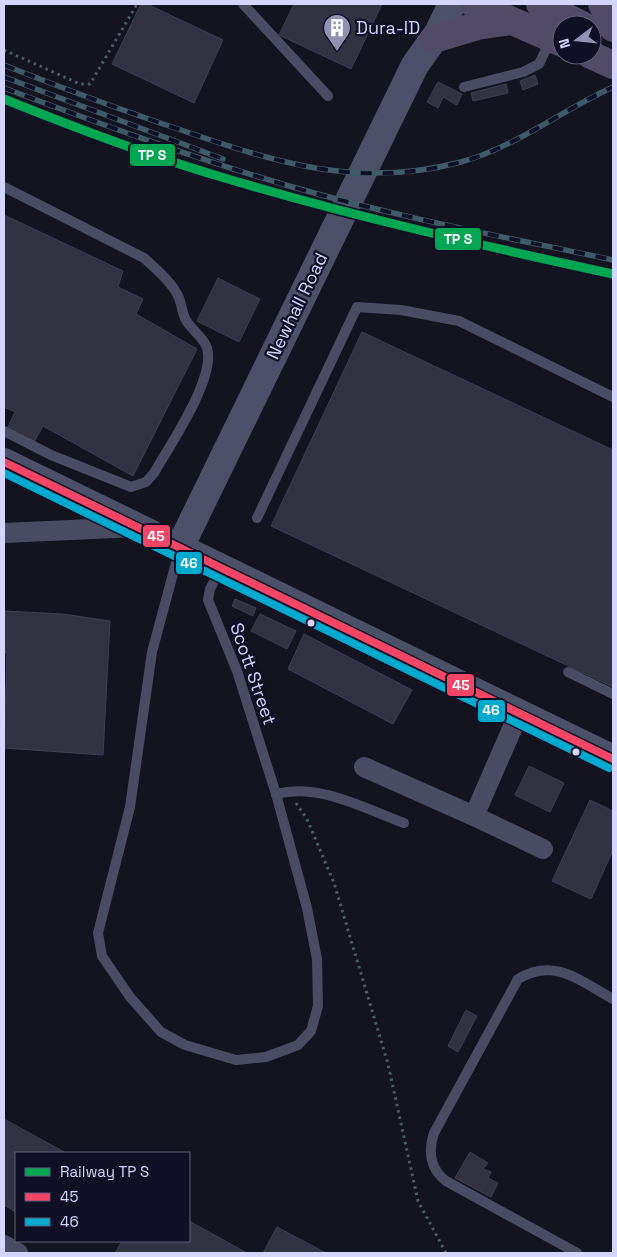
<svg xmlns="http://www.w3.org/2000/svg" width="617" height="1257" viewBox="0 0 617 1257" font-family="'Space Grotesk',sans-serif">
<rect width="100%" height="100%" fill="#141421"/>
<g fill="#323243" stroke="#3f3f54">
<path d="M141 4H147L223 40 194 103 112 64Z"/>
<path d="M294 4H382L351 69 279 35Z"/>
<path d="M535 75 538 84 523 90 520 81Z"/>
<path d="M438 82 462 94 457 105 443 97 438 108 427 102Z"/>
<path d="M506 84 508 93 473 101 471 93Z"/>
<path d="M4 215 123 271 118 287 143 299 136 314 197 349 133 476 43 426 34 442 7 429 15 412 4 407Z"/>
<path d="M218 278 260 299 239 342 197 321Z"/>
<path d="M362 332 613 450V687L271 526Z"/>
<path d="M235 599 256 608 253 616 232 606Z"/>
<path d="M4 611 63 614 110 621 103 755 4 748 7 653 4 652Z"/>
<path d="M260 614 296 631 287 649 251 631Z"/>
<path d="M304 634 412 690 393 724 288 669Z"/>
<path d="M529 766 564 783 550 812 515 795Z"/>
<path d="M590 800 613 811V850L591 899 552 881Z"/>
<path d="M466 1010 477 1016 458 1052 448 1046Z"/>
<path d="M4 1119 66 1153H16V1212L4 1205Z"/>
<path d="M470 1152 488 1163 483 1169 491 1172 488 1178 498 1183 491 1197 455 1178Z"/>
<path d="M189 1221 247 1253H115L122 1241H189Z"/>
<path d="M277 1227 326 1253H263Z"/>
</g>
<g fill="none" stroke-linecap="round" stroke-linejoin="round">
<g stroke="#495b65" stroke-width="3" stroke-dasharray="2.5 4" stroke-linecap="butt">
<path d="M4 50 80 84H90L137 4"/>
<path d="M296 803 307 819 334 883 388 1064 418 1201 446 1253"/>
</g>
<g stroke="#494c62" stroke-width="10">
<path d="M243 4 328 96"/>
<path d="M464 87 523 72 539 64 551 39"/>
<path d="M4 187 144 258C156 269 172 282 179 298 182 305 182 314 186 320 191 330 203 336 207 348 216 378 170 445 154 473L146 482 131 487 51 455 4 431"/>
<path d="M257 518 357 307 401 310 459 321 613 397"/>
<path d="M180 548 152 652 130 807 98 933 102 956 130 997 161 1032 185 1045 236 1060 266 1057 298 1045 311 1031 318 1006 317 959 307 908 276 794 237 671 208 600 210 589 221 568"/>
<path d="M568 672 613 694"/>
<path d="M276 794C320 783 363 808 404 823"/>
<path d="M577 1253 446 1181C430 1169 428 1151 434 1133L518 979C555 957 580 981 613 999"/>
</g>
<g stroke="#494c62" stroke-width="20">
<path d="M4 533 137 527"/>
<path d="M364 767 474 816 519 713"/>
<path d="M474 816 543 849"/>
<path d="M4 1245 18 1253"/>
</g>
<g stroke="#4c5068" stroke-width="28">
<path d="M4 462 613 759"/>
<path d="M180 547 415 65 438 33 452 4"/>
</g>
<g stroke="#514b68" stroke-width="28">
<path d="M474 4 562 43"/>
<path d="M540 4 582 25"/>
<path d="M602 4 613 28"/>
<path d="M434 39 477 26 510 21"/>
<path d="M591 55 613 65"/>
</g>
<defs>
<g id="rail">
<path d="M4 65C62 88 121 110 181 130 277 163 358 189 461 162 516 147 562 110 613 87"/>
<path d="M4 77 223 159"/>
<path d="M4 88C98 123 193 158 289 186 396 217 505 237 613 260"/>
</g>
</defs>
<use href="#rail" stroke="#3f5b67" stroke-width="5.5"/>
<use href="#rail" stroke="#0f0f26" stroke-width="4" stroke-dasharray="11" stroke-linecap="butt"/>
<defs>
<path id="bus-1" d="M4 462 613 759"/>
<path id="bus-2" d="M4 473 609 768"/>
</defs>
<use href="#bus-1" stroke="#0f0f26" stroke-width="11"/>
<use href="#bus-2" stroke="#0f0f26" stroke-width="11"/>
<use href="#bus-1" stroke="#f34667" stroke-width="8"/>
<use href="#bus-2" stroke="#00a9ce" stroke-width="8"/>
<defs>
<path id="rail-1" d="M4 99C78 129 152 157 228 179 355 217 484 246 613 274"/>
</defs>
<use href="#rail-1" stroke="#0f0f26" stroke-width="12"/>
<use href="#rail-1" stroke="#00a651" stroke-width="9"/>
</g>
<defs>
<symbol id="building-pin" viewBox="-11 -11 22 30"><path d="M0 17L-7.5 6A9.5 9.5 0 1 1 7.5 6Z" fill="#9192b1" stroke="#0f0f26"/><path d="M-4-6H4V6H1V3H-1V6H-4ZM-2.5-4.3h1.7v1.8h-1.7ZM.8-4.3h1.7v1.8H.8ZM-2.5-1h1.7V.8h-1.7ZM.8-1h1.7V.8H.8Z" fill="#fff"/></symbol>
</defs>
<g fill-rule="evenodd">
<use href="#building-pin" x="321" y="12" width="32" height="43"/>
</g>
<g fill="#d4d6ff" stroke="#0f0f26" stroke-width="2">
<circle cx="311" cy="623" r="4.5"/>
<circle cx="576" cy="752" r="4.5"/>
</g>
<g text-anchor="middle" stroke-width="4.5" stroke-linejoin="round" paint-order="stroke">
<g font-size="18" fill="#d4d6ff" stroke="#0f0f26" text-anchor="start">
<text x="356" y="34">Dura-ID</text>
</g>
<g font-size="18" fill="#d4d6ff" stroke="#0f0f26">
<text transform="translate(297 306) rotate(-64)" y="6">Newhall Road</text>
<text transform="translate(253 674) rotate(71)" y="6">Scott Street</text>
</g>
</g>
<g stroke="#0f0f26" stroke-width="2">
<rect x="129" y="143" width="47" height="24" rx="5" fill="#00a651"/>
<rect x="434" y="227" width="48" height="24" rx="5" fill="#00a651"/>
<rect x="142" y="524" width="29" height="24" rx="5" fill="#f34667"/>
<rect x="175" y="551" width="28" height="24" rx="5" fill="#00a9ce"/>
<rect x="446" y="673" width="29" height="24" rx="5" fill="#f34667"/>
<rect x="477" y="699" width="29" height="24" rx="5" fill="#00a9ce"/>
</g>
<g font-size="14" text-anchor="middle" font-weight="bold" fill="#fff">
<text x="152" y="160">TP S</text>
<text x="458" y="244">TP S</text>
<text x="156" y="541">45</text>
<text x="189" y="568">46</text>
<text x="461" y="690">45</text>
<text x="491" y="715">46</text>
</g>
<rect width="617" height="1257" fill="none" stroke="#d4d6ff" stroke-width="10"/>
<rect x="15" y="1152" width="175" height="90" fill="#0f0f26" stroke="#5e5f7d"/>
<rect x="25" y="1168" width="25" height="8" fill="#00a651" stroke="#5e5f7d"/>
<text x="60" y="1177" font-size="15" fill="#d4d6ff">Railway TP S</text>
<rect x="25" y="1193" width="25" height="8" fill="#f34667" stroke="#5e5f7d"/>
<text x="60" y="1202" font-size="15" fill="#d4d6ff">45</text>
<rect x="25" y="1218" width="25" height="8" fill="#00a9ce" stroke="#5e5f7d"/>
<text x="60" y="1227" font-size="15" fill="#d4d6ff">46</text>
<g transform="translate(577 40) rotate(254)"><circle r="24" fill="#0f0f26" stroke="#5e5f7d"/>
<path d="M0-4L9 19L0 12L-9 19Z" fill="#9192b1"/>
<text y="-8" font-size="14" font-weight="bold" text-anchor="middle" fill="#d4d6ff">N</text>
</g>
</svg>
